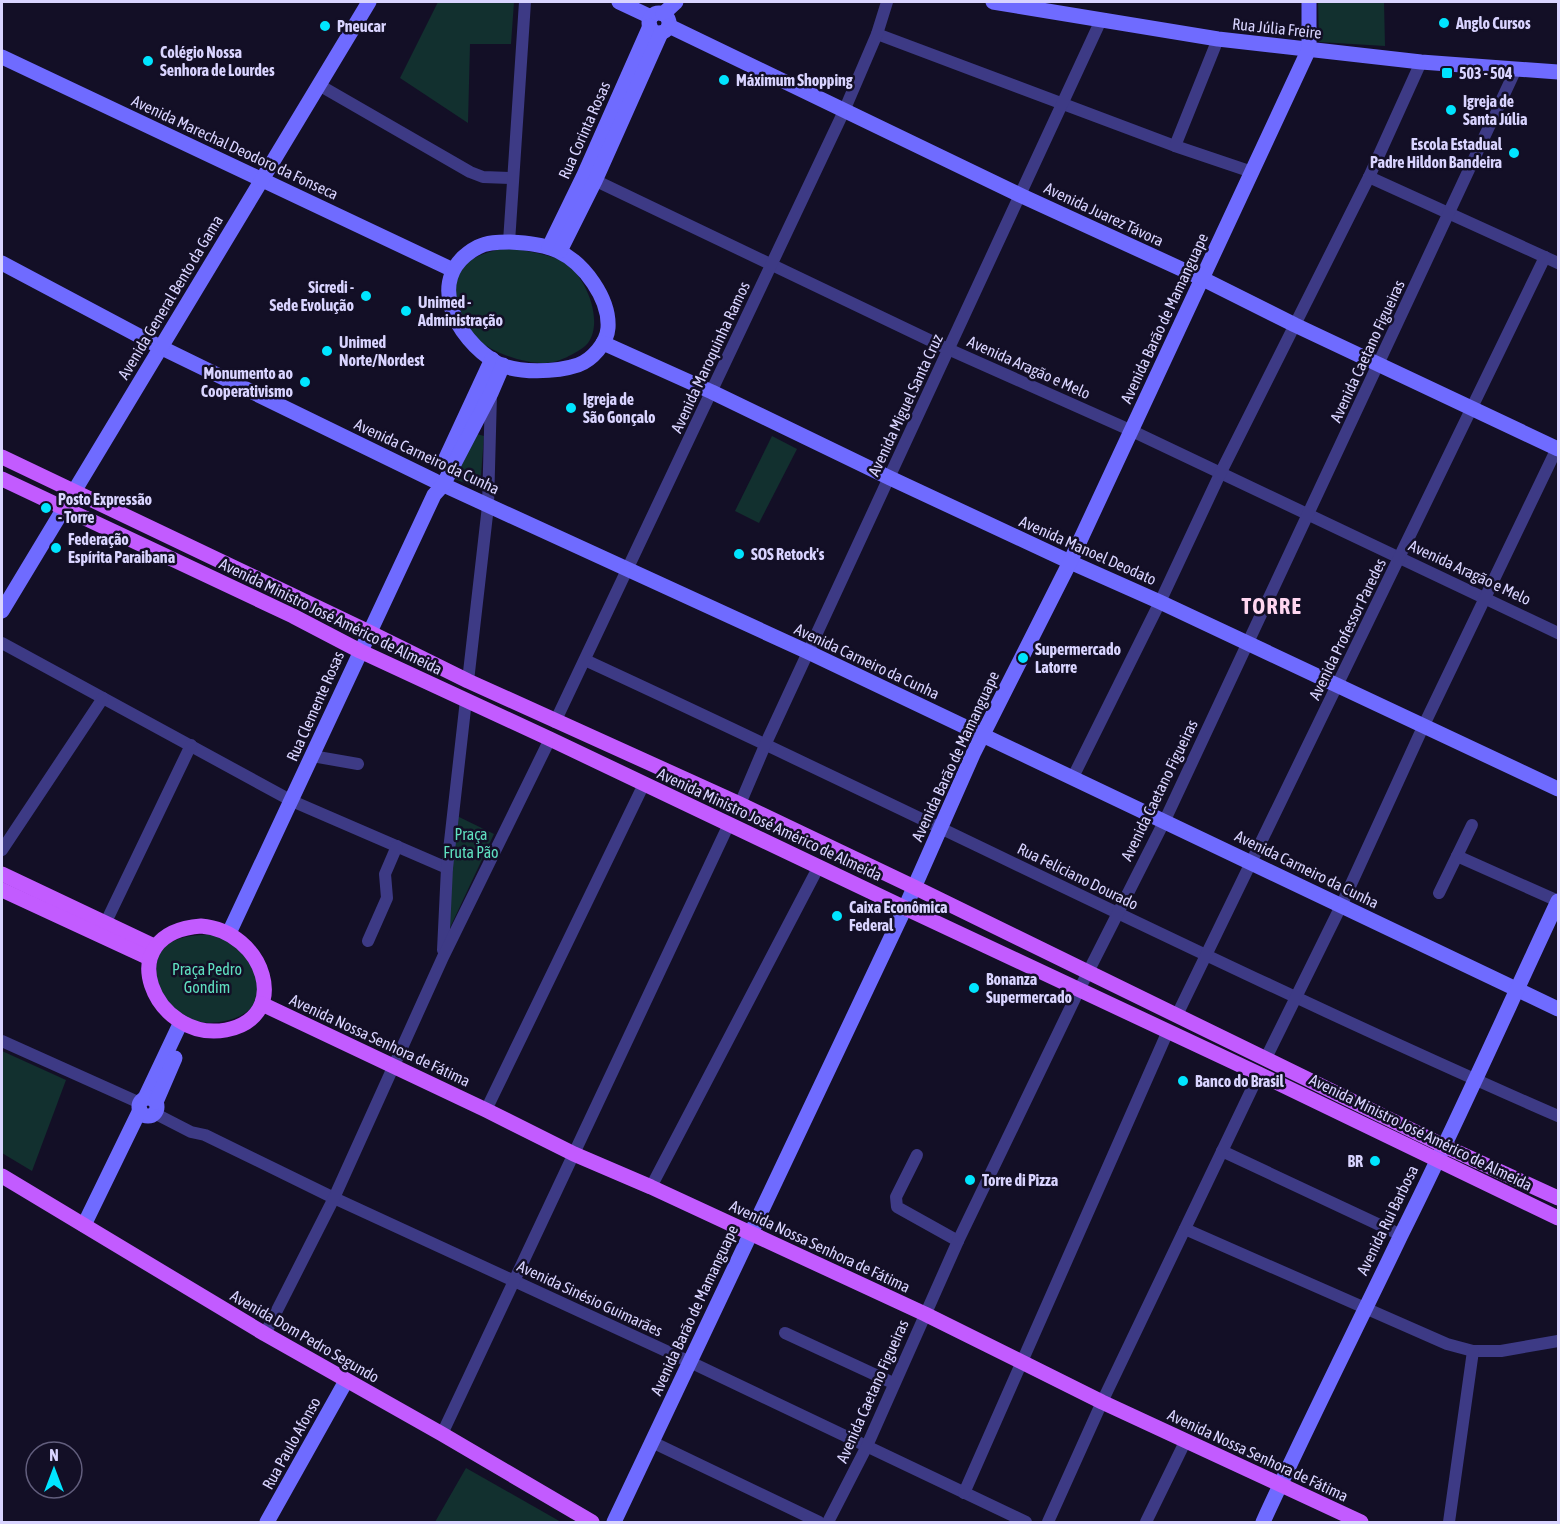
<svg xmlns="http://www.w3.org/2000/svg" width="1560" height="1524" viewBox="0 0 1560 1524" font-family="'Asap Condensed',sans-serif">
<rect width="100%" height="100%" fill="#130f26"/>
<g fill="#12302f">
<path d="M438 2H514L511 44H470L468 123 400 78Z"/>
<path d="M1318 2H1384L1385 46 1319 42Z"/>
<path d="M511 248C525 251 547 254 560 260 584 271 605 319 588 343 583 350 561 361 553 362 527 368 477 348 463 325 456 313 451 285 458 272 466 257 496 249 511 248Z"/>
<path d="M477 434 484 436 480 489 452 478Z"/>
<path d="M772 436 797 449 759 523 735 511Z"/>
<path d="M457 816 494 834 447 934Z"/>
<path d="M218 934C235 947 266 963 259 989 257 994 256 1001 253 1006 236 1026 193 1028 173 1012 162 1003 159 993 157 980 151 938 184 935 218 934Z"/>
<path d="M2 1051 66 1080 32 1171 2 1153Z"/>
<path d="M466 1468 561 1522H435Z"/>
</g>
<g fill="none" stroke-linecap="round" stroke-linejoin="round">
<g stroke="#3d3a85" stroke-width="12">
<path d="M877 34 1175 146 1252 172"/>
<path d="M319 85 470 172 483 177 513 178"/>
<path d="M1175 146 1218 39"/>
<path d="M588 177 948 349 1130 430 1558 633"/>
<path d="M1369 177 1558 263"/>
<path d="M509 242 525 2"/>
<path d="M2 643 292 801 447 868"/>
<path d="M585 660C911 810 1230 973 1558 1116"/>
<path d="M468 681 488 506 491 394"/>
<path d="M555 722 844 111 877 34 887 2"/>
<path d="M312 756 358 764"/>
<path d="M1073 777 1160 602 1220 474 1369 177 1421 62"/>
<path d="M740 804 766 743C877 502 991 262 1101 20"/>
<path d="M2 850 103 698"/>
<path d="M1457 856 1558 901"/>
<path d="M1439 893 1472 825"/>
<path d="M105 924 191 745"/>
<path d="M368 941 387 898 385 874 397 846"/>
<path d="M443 950 447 868 466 700"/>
<path d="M1177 1015 1545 257"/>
<path d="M2 1041 140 1103"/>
<path d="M1266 1058 1341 906 1423 727 1558 446"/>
<path d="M486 1110 644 784"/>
<path d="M154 1113 191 1132 205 1135 334 1198 690 1362 1026 1522"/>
<path d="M1222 1151 1401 1235"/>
<path d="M917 1155 896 1197 897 1207 958 1241"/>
<path d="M651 1187 819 866"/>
<path d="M1185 1229 1447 1344 1473 1351H1501L1558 1341"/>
<path d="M785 1333 893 1383"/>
<path d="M265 1334 334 1198 443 957 550 739"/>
<path d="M442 1434 729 824"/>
<path d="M652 1442 819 1522"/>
<path d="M964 1493 1168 1031"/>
<path d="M828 1522 866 1448 958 1241 1079 990 1165 820 1516 69"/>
<path d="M1048 1522 1102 1402 1259 1074"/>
<path d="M1146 1522 1186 1440"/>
<path d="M1449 1522 1473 1351"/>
</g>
<g stroke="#6f6bff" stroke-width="15">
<path d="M619 2 651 17"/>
<path d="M993 2 1218 39 1421 62 1558 72"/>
<circle cx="659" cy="23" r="10"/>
<path d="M663 14 676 2"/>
<path d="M669 26 1022 196 1203 279 1295 325 1558 449"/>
<path d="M2 57 453 270"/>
<path d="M509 242C525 243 543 244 558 251 584 263 610 299 608 328 607 343 592 360 578 365 557 372 517 374 497 363 455 339 423 276 478 247 487 242 499 242 509 242Z"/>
<path d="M549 247 584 175 650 26"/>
<path d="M560 251 595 181 661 33"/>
<path d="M2 263 160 347 435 481 808 652 1558 1009"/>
<path d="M603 343 712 392 890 478 1070 562 1160 602 1558 789"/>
<path d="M446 458 492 359"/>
<path d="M2 611 369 2"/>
<path d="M229 933 434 495 443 485 491 393 503 365"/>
<path d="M145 1098 181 1022"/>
<circle cx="148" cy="1107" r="9"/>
<path d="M156 1102 175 1058"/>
<path d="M84 1225 140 1110"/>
<path d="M267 1522 346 1381"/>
<path d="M614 1522 905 908 974 752 1070 562 1309 49V2"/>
<path d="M1263 1522C1307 1426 1355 1331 1401 1235 1456 1125 1506 1012 1558 901"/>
</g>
<g stroke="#c25bff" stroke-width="15">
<path d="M2 457 369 632 468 681 740 804 914 887 1444 1146 1558 1198"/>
<path d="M2 479 293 616 360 651 550 739 905 908 1259 1074 1558 1218"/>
<path d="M2 874 154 946"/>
<path d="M2 890 149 958"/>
<path d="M201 926C264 931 293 1017 226 1030 154 1043 108 933 201 926Z"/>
<path d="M262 1004 486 1110 574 1154 651 1187 925 1314 1102 1402 1361 1522"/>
<path d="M2 1176 265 1334 442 1434 592 1522"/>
</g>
</g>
<g fill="#00e5ff" stroke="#130f26" stroke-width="2">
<circle cx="1444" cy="23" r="6"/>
<circle cx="325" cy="26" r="6"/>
<circle cx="148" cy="61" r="6"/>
<rect x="1441" y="67" width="12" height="12" rx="3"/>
<circle cx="724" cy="80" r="6"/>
<circle cx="1451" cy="110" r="6"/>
<circle cx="1514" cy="153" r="6"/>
<circle cx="366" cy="296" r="6"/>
<circle cx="406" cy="311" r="6"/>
<circle cx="327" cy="351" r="6"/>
<circle cx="305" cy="382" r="6"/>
<circle cx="571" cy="408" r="6"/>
<circle cx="46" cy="508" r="6"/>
<circle cx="56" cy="548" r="6"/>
<circle cx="739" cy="554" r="6"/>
<circle cx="1023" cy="658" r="6"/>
<circle cx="837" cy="916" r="6"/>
<circle cx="974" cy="988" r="6"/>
<circle cx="1183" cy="1081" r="6"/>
<circle cx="1375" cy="1161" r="6"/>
<circle cx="970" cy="1180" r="6"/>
</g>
<g text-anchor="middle" stroke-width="5" stroke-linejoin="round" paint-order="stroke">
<g font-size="16" font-weight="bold" fill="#d9d4ff" stroke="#130f26" text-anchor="start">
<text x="1456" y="29">Anglo Cursos</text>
<text x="337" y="32">Pneucar</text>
<text x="160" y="58">Colégio Nossa<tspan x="160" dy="18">Senhora de Lourdes</tspan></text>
<text x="1459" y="79">503 - 504</text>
<text x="736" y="86">Máximum Shopping</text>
<text x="1463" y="107">Igreja de<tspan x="1463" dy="18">Santa Júlia</tspan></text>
<text x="1502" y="150" text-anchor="end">Escola Estadual<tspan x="1502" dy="18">Padre Hildon Bandeira</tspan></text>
<text x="354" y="293" text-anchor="end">Sicredi -<tspan x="354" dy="18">Sede Evolução</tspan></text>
<text x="418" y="308">Unimed -<tspan x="418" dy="18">Administração</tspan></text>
<text x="339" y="348">Unimed<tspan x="339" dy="18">Norte/Nordest</tspan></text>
<text x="293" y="379" text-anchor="end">Monumento ao<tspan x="293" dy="18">Cooperativismo</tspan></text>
<text x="583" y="405">Igreja de<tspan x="583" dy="18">São Gonçalo</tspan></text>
<text x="58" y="505">Posto Expressão<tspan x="58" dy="18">- Torre</tspan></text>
<text x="68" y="545">Federação<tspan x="68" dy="18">Espírita Paraibana</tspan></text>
<text x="751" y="560">SOS Retock's</text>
<text x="1035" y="655">Supermercado<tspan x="1035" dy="18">Latorre</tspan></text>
<text x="849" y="913">Caixa Econômica<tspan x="849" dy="18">Federal</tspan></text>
<text x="986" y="985">Bonanza<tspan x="986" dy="18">Supermercado</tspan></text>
<text x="1195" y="1087">Banco do Brasil</text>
<text x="1363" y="1167" text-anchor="end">BR</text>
<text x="982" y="1186">Torre di Pizza</text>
</g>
<g font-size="16" fill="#d9d4ff" stroke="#130f26">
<text transform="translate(1277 28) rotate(6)" y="6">Rua Júlia Freire</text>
<text transform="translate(584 130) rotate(-66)" y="6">Rua Corinta Rosas</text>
<text transform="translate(235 147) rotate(25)" y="6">Avenida Marechal Deodoro da Fonseca</text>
<text transform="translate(1104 214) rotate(25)" y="6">Avenida Juarez Távora</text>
<text transform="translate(170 297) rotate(-59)" y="6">Avenida General Bento da Gama</text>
<text transform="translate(1164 318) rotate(-65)" y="6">Avenida Barão de Mamanguape</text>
<text transform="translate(1367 351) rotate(-65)" y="6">Avenida Caetano Figueiras</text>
<text transform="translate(710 357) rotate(-65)" y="6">Avenida Maroquinha Ramos</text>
<text transform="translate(1029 367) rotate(24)" y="6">Avenida Aragão e Melo</text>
<text transform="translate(905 405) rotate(-65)" y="6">Avenida Miguel Santa Cruz</text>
<text transform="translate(427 456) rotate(25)" y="6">Avenida Carneiro da Cunha</text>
<text transform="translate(1088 550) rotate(24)" y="6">Avenida Manoel Deodato</text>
<text transform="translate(1470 572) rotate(25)" y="6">Avenida Aragão e Melo</text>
<text transform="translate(331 616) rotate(26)" y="6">Avenida Ministro José Américo de Almeida</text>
<text transform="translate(1347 629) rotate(-64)" y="6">Avenida Professor Paredes</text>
<text transform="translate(867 661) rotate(25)" y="6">Avenida Carneiro da Cunha</text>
<text transform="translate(315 706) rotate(-66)" y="6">Rua Clemente Rosas</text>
<text transform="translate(955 756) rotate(-65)" y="6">Avenida Barão de Mamanguape</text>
<text transform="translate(1159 790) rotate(-64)" y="6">Avenida Caetano Figueiras</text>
<text transform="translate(770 824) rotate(25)" y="6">Avenida Ministro José Américo de Almeida</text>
<text transform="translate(1307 869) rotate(26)" y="6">Avenida Carneiro da Cunha</text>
<text transform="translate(1078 876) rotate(26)" y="6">Rua Feliciano Dourado</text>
<text transform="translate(380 1040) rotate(25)" y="6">Avenida Nossa Senhora de Fátima</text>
<text transform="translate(1421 1132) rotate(26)" y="6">Avenida Ministro José Américo de Almeida</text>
<text transform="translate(1387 1220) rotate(-64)" y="6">Avenida Rui Barbosa</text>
<text transform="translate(820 1246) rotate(25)" y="6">Avenida Nossa Senhora de Fátima</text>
<text transform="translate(590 1298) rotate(25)" y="6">Avenida Sinésio Guimarães</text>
<text transform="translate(694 1310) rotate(-65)" y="6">Avenida Barão de Mamanguape</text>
<text transform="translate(305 1336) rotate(30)" y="6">Avenida Dom Pedro Segundo</text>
<text transform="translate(872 1391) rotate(-66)" y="6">Avenida Caetano Figueiras</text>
<text transform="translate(291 1443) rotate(-61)" y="6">Rua Paulo Afonso</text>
<text transform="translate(1258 1455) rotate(25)" y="6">Avenida Nossa Senhora de Fátima</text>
</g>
<g font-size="16" fill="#5fe0c0" stroke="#130f26">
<text x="471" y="840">Praça<tspan x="471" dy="18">Fruta Pão</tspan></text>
<text x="207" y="975">Praça Pedro<tspan x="207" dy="18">Gondim</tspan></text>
</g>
<g font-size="22" font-weight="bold" letter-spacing="1.5" fill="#ffd6f0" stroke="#130f26">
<text x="1272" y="614">TORRE</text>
</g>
</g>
<rect width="1560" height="1524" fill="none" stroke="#d9d4ff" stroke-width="6"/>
<g transform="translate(54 1470)"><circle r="28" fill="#130f26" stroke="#625e7d" stroke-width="1.5"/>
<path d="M0-4.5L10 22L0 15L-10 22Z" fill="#00e5ff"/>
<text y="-9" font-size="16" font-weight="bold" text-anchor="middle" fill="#d9d4ff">N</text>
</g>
</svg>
